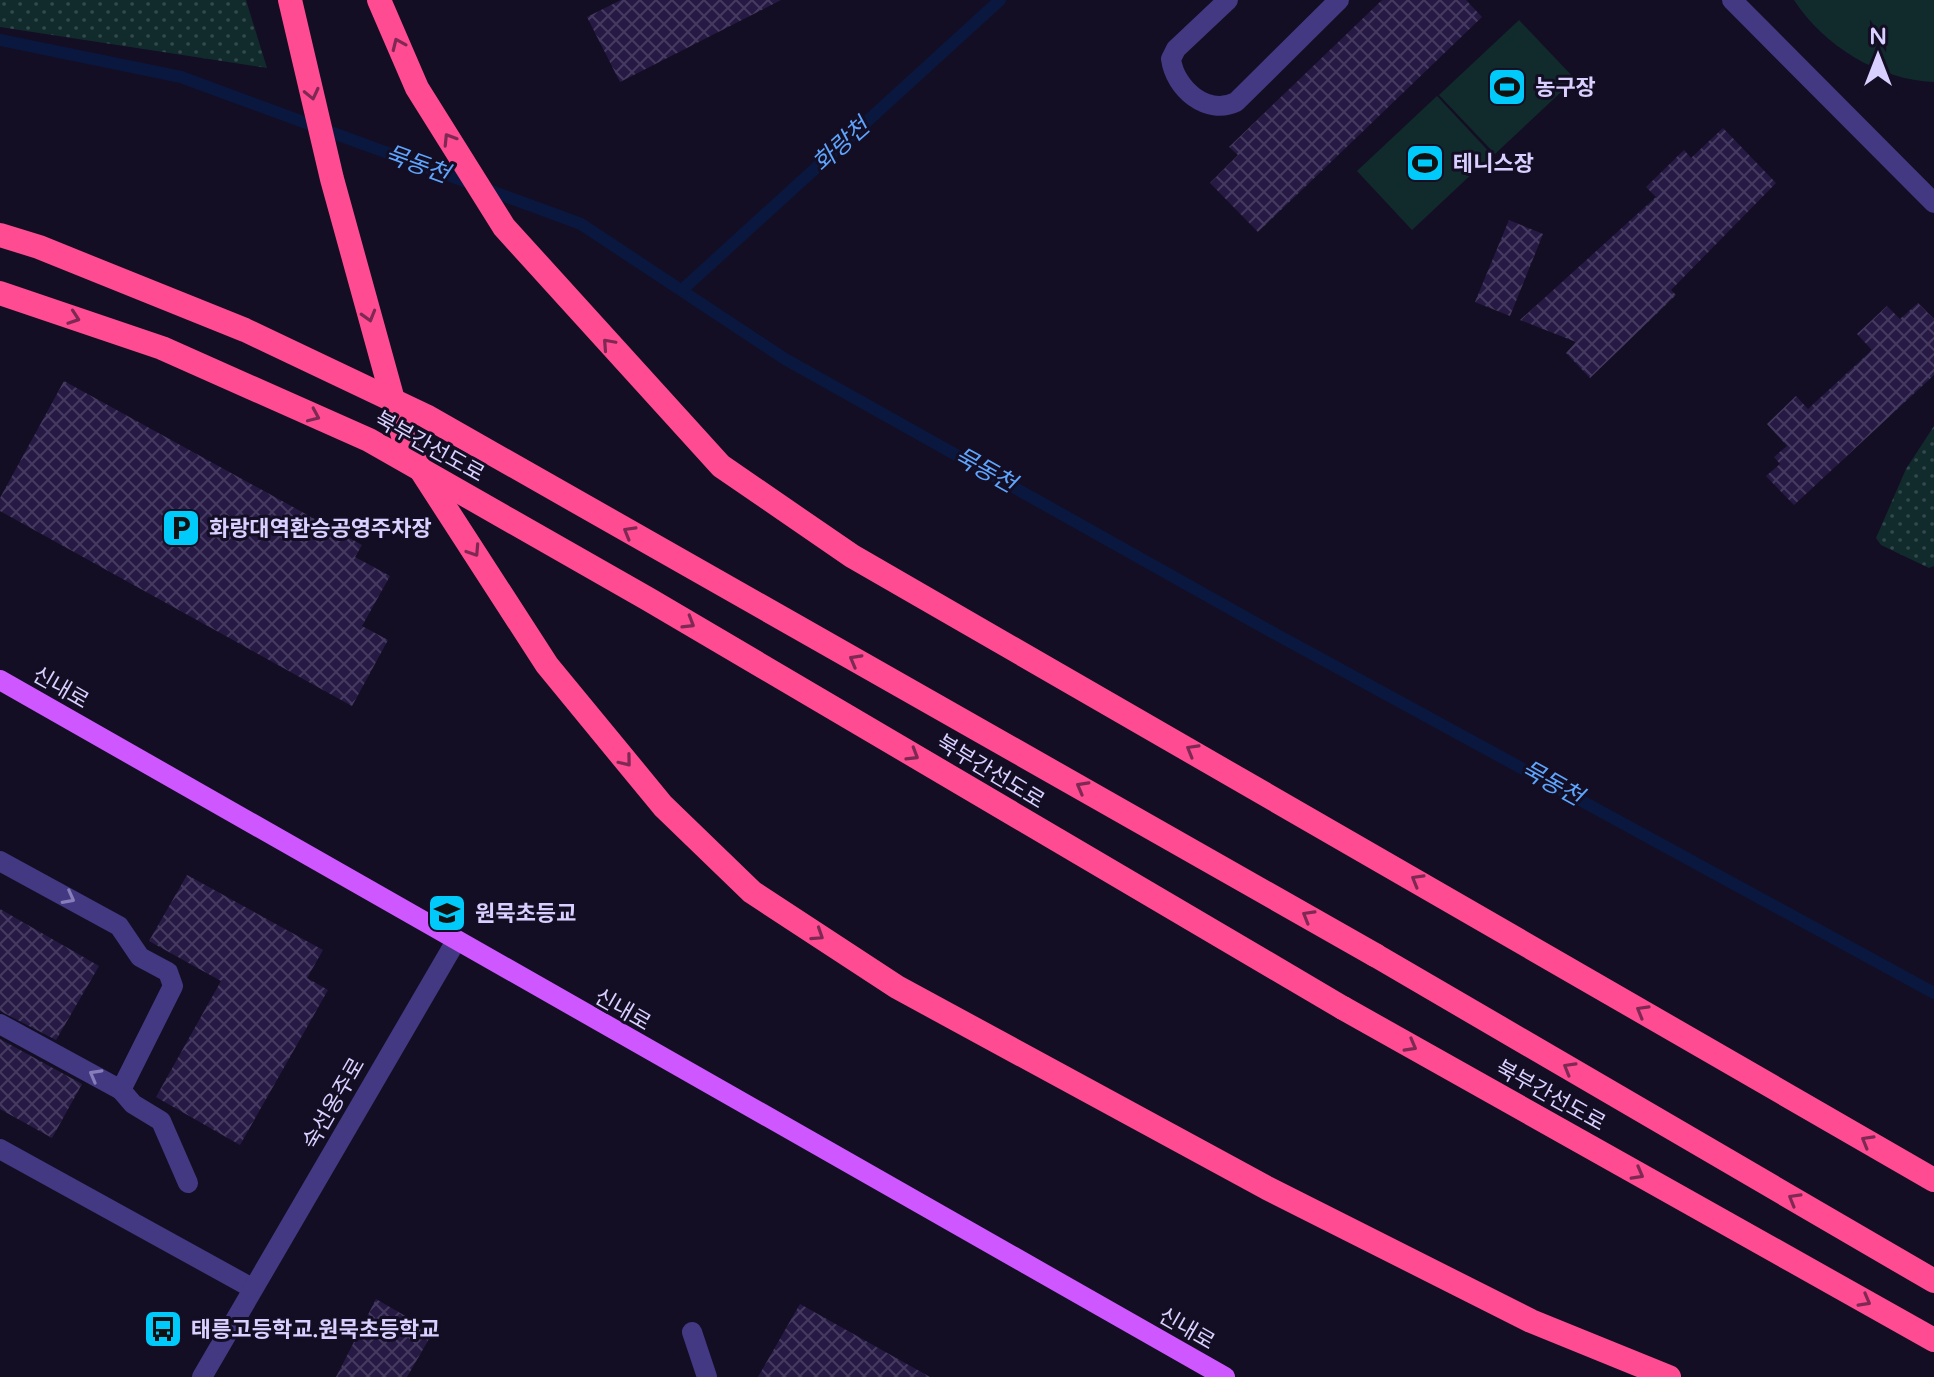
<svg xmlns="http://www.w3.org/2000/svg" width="1934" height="1377" viewBox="0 0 1934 1377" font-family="'Varela Round','Noto Sans KR',sans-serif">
<defs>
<pattern id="park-dots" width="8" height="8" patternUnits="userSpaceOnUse" patternTransform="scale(2)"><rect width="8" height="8" fill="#112b2d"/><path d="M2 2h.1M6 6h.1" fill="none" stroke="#33494c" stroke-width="1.8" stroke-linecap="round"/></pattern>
<pattern id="building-cross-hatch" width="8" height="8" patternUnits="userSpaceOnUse" patternTransform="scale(2)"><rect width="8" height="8" fill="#261a44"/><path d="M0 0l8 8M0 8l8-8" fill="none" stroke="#453a60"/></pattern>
</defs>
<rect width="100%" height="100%" fill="#130e23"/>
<g fill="#112b2d">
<path d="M1794 0H1934V82C1879 80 1824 46 1794 0Z"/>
<path d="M1519 20 1575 79 1495 154 1439 95Z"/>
<path d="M1437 96 1492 155 1412 230 1357 171Z"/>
</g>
<g fill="url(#park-dots)">
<path d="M0 0H246L267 68 0 27Z"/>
<path d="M1934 426V566L1929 568 1881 545 1876 538 1906 469Z"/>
</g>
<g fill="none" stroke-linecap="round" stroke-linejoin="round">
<g stroke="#0a1840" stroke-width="12">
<path d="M0 40 181 77 581 224 785 359 1270 631 1934 993"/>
<path d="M682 290 1000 0"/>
</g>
</g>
<g fill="url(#building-cross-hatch)">
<path d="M621 0H781L620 82 587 17Z"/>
<path d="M1382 0H1466L1482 17 1258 232 1210 183 1238 155 1229 147Z"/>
<path d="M1723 128 1776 183 1671 290 1676 295 1590 378 1566 353 1576 342 1520 320 1656 197 1646 187 1684 150 1691 158Z"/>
<path d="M1509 220 1543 234 1510 316 1475 302Z"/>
<path d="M1918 303 1934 319V375L1794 505 1766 476 1780 464 1774 457 1787 446 1767 424 1796 396 1808 409 1872 350 1857 334 1887 306 1900 319Z"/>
<path d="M64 381 362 545 355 557 390 576 362 626 388 640 352 706 0 511V498Z"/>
<path d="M187 875 323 950 307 978 328 990 240 1145 156 1097 221 981 149 941Z"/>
<path d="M0 909 99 966 56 1040 0 1011Z"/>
<path d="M0 1039 82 1084 52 1138 0 1109Z"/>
<path d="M376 1299 433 1332 407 1377H336Z"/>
<path d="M800 1304 930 1377H758Z"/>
</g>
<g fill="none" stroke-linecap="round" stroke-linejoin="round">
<g stroke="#423982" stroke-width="20">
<path d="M1228 0 1176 49 1171 59C1175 89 1207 116 1236 102L1339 0"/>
<path d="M1732 0 1934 203"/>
<path d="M0 861 119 926 140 957 168 972 173 986 121 1090 0 1024"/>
<path d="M121 1090 133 1104 161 1121 188 1183"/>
<path d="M0 1149 252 1288"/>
<path d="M692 1332 707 1377"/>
<path d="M202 1377 456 941"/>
</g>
<path stroke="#cf57ff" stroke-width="20" d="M0 680 1225 1377"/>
<g stroke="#ff4b91" stroke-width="24">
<path d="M290 0 332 179 406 447 547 665 663 806 752 892 897 987 1267 1188 1531 1321 1669 1377"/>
<path d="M379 0 417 88 504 227 721 466 852 556 1934 1180"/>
<path d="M1375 955 1934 1281"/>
<path d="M1343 1008 1934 1340"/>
</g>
<g stroke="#ff4b91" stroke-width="24">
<path d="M0 235 39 247 245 330 426 416 1375 955"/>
<path d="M0 293 162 348 369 440 648 599 1343 1008"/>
</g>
</g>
<defs><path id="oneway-chevron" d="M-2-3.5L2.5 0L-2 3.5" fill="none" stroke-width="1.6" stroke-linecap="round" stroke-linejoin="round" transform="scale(2)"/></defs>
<g stroke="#7d2954">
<use href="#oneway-chevron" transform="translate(398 44) rotate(-114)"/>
<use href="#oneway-chevron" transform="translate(312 94) rotate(77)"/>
<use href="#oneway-chevron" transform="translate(449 139) rotate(-122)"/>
<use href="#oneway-chevron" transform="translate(369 316) rotate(74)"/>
<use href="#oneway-chevron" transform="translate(74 318) rotate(19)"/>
<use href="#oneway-chevron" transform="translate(608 344) rotate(-132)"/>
<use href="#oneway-chevron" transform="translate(314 416) rotate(24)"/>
<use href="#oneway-chevron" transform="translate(629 532) rotate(-150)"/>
<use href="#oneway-chevron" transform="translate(474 551) rotate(57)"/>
<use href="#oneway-chevron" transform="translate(689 623) rotate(31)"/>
<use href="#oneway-chevron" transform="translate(855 660) rotate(-151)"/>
<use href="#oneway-chevron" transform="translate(1192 750) rotate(-150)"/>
<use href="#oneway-chevron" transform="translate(913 755) rotate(31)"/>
<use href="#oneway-chevron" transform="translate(626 761) rotate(51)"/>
<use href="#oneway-chevron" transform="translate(1082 787) rotate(-151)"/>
<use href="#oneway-chevron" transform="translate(1417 880) rotate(-150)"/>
<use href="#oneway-chevron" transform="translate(1308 916) rotate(-150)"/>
<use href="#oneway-chevron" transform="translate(818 935) rotate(33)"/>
<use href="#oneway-chevron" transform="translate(1642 1011) rotate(-150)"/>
<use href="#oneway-chevron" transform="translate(1411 1046) rotate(29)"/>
<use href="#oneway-chevron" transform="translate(1569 1068) rotate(-150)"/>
<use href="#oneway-chevron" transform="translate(1867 1141) rotate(-150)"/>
<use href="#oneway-chevron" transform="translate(1638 1174) rotate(29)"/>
<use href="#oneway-chevron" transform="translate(1794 1199) rotate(-150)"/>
<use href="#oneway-chevron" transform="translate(1865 1301) rotate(29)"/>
</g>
<g stroke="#867dba">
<use href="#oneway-chevron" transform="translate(69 898) rotate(28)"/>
<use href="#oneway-chevron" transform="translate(95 1075) rotate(-151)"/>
</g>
<defs>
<symbol id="stadium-square" viewBox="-11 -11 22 22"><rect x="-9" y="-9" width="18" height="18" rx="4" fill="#00cafa" stroke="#130e23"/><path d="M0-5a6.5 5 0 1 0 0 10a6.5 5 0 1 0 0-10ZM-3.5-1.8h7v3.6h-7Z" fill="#111"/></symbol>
<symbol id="parking-square" viewBox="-11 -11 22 22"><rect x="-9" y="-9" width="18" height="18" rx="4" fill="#00cafa" stroke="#130e23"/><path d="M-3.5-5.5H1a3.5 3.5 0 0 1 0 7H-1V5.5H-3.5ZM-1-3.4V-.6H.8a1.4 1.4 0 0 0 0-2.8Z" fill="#111"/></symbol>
<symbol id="school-square" viewBox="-11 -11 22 22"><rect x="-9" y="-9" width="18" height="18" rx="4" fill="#00cafa" stroke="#130e23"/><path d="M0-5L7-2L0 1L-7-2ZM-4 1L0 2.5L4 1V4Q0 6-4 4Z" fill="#111"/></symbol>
<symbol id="bus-square" viewBox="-11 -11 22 22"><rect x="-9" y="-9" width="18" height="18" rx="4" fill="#00cafa" stroke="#130e23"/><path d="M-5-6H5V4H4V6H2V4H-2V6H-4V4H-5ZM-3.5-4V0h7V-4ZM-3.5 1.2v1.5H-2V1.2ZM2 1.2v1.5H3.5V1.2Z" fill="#111"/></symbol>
</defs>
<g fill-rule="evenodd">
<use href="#stadium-square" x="1485" y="65" width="44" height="44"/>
<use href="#stadium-square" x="1403" y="141" width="44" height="44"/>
<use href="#parking-square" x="159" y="506" width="44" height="44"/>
<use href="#school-square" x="425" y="891" width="44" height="44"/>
<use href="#bus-square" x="141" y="1307" width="44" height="44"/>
</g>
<g text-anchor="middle" stroke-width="6" stroke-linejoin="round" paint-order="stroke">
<g font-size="22" font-weight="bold" fill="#d9d0ff" stroke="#130e23" text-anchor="start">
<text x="1535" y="95">농구장</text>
<text x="1453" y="171">테니스장</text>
<text x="209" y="536">화랑대역환승공영주차장</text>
<text x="475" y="921">원묵초등교</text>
<text x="191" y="1337">태릉고등학교.원묵초등학교</text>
</g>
<g font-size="22" fill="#d9d0ff" stroke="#130e23">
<text transform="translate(430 446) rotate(29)" y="8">북부간선도로</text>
<text transform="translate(61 687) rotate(30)" y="8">신내로</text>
<text transform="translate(991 771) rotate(31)" y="8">북부간선도로</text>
<text transform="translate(623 1009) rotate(30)" y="8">신내로</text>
<text transform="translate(1551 1095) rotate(29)" y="8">북부간선도로</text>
<text transform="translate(333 1103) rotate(-60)" y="8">숙선옹주로</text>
<text transform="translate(1187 1328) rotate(30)" y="8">신내로</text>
</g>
<g font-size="24" font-style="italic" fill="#5ea5ff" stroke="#130e23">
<text transform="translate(841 145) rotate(-42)" y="8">화랑천</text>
<text transform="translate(417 164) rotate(20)" y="8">묵동천</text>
<text transform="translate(985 470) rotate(29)" y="8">묵동천</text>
<text transform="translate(1552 783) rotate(29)" y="8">묵동천</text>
</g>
</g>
<g transform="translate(1878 56)" stroke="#130e23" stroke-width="6" paint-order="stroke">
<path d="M0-6L14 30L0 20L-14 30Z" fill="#d9d0ff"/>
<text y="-12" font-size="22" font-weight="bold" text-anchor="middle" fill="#d9d0ff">N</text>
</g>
</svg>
